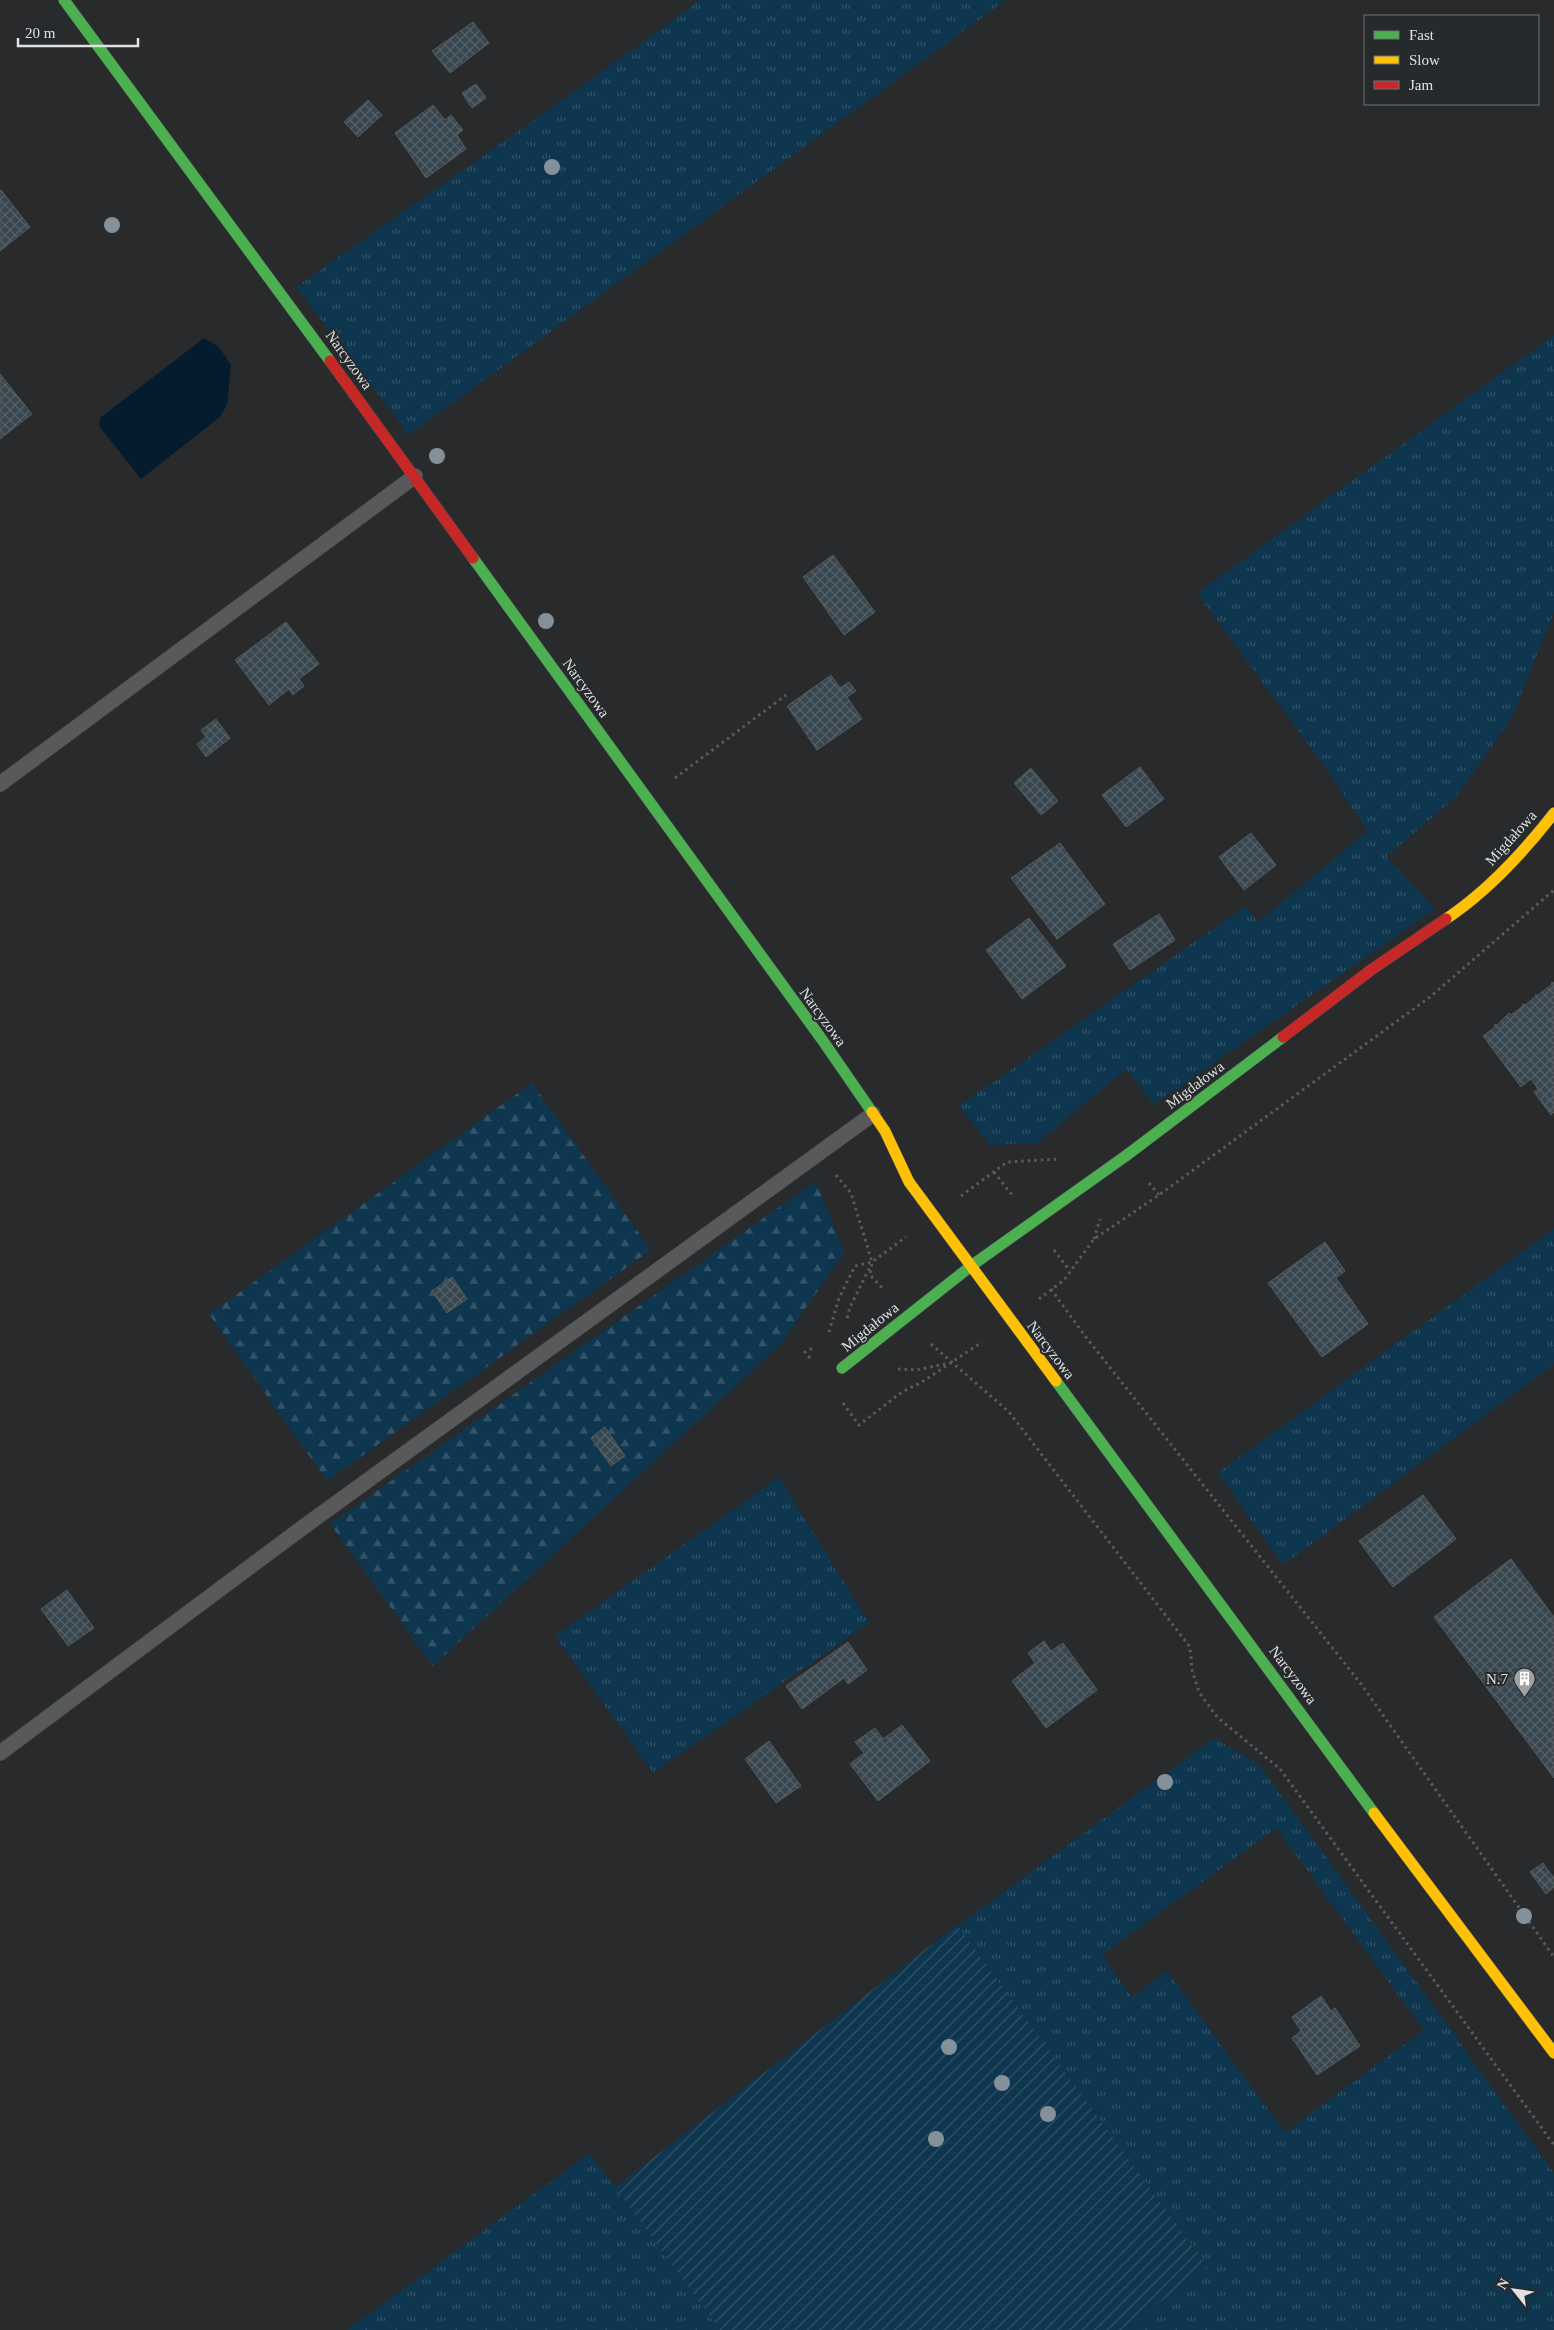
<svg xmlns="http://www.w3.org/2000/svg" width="1554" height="2330" viewBox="0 0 1554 2330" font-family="Georgia,serif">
<defs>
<pattern id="grass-tufts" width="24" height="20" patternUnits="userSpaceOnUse" patternTransform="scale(1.25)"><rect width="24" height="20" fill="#0f364f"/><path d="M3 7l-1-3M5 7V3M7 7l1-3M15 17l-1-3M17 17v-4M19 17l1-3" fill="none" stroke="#325368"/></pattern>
<pattern id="forest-firs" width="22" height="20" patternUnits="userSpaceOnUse" patternTransform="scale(1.25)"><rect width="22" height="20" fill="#0f364f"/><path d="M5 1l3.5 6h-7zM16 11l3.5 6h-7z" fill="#325368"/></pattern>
<pattern id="garden-furrows" width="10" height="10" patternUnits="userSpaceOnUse" patternTransform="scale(1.25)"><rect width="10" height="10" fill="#0f364f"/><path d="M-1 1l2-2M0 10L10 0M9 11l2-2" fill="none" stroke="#325368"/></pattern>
<pattern id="building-cross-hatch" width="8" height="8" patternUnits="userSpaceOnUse" patternTransform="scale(1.25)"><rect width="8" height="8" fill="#37464f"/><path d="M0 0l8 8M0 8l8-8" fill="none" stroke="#546068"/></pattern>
</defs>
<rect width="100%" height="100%" fill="#282a2b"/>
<g fill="url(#grass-tufts)" fill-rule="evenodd">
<path d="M700 0H1006L409 435 296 287 564 99Z"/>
<path d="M1554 335V612L1511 719 1456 797 1386 857 1435 909 1154 1105 1126 1069 1037 1143 990 1145 959 1106 1246 906 1258 922 1368 831 1325 767 1197 593Z"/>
<path d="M1554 1229V1364L1283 1565 1218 1473Z"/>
<path d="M779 1477 869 1623 653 1773 555 1636Z"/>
<path d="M1214 1738 1259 1764 1554 2173V2330H1122L1208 2266 957 1926ZM1276 1828 1424 2030 1285 2132 1167 1971 1132 1997 1102 1955Z"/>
<path d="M590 2153 720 2330H347Z"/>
</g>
<g fill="url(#forest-firs)">
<path d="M532 1083 651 1250 327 1481 209 1314Z"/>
<path d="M816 1181 844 1253 780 1345 433 1666 330 1524Z"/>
</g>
<path fill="url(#garden-furrows)" d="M957 1925 1208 2267 1122 2330H720L615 2187Z"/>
<path fill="#051c2e" d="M204 338 219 347 231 365 227 405 220 417 141 479 99 426 100 418Z"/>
<g fill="url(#building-cross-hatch)" stroke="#565858">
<path d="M473 22 489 43 450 73 432 51Z"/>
<path d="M476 84 486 98 472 108 462 93Z"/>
<path d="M368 100 382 115 358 137 344 122Z"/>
<path d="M433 105 445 120 451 115 463 130 457 135 466 149 426 178 395 133Z"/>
<path d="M1 190 30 227 0 251V191Z"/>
<path d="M0 374 32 414 0 439Z"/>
<path d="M833 555 875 612 844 635 803 577Z"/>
<path d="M286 622 319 664 299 679 304 686 293 695 289 689 269 705 235 660Z"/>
<path d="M831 675 840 688 849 682 856 691 847 697 862 719 817 750 787 706Z"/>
<path d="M216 719 230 738 206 757 197 744 206 737 201 730Z"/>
<path d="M1140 767 1164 799 1126 827 1102 795Z"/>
<path d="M1031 768 1058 801 1041 815 1014 783Z"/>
<path d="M1251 833 1276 865 1244 890 1219 857Z"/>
<path d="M1060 843 1105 904 1057 939 1011 878Z"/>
<path d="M1159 914 1175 940 1130 970 1113 944Z"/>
<path d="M1029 918 1066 966 1022 999 986 950Z"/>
<path d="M1552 982 1554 983V1112L1551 1115 1534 1092 1538 1089 1531 1079 1521 1087 1483 1036 1495 1027V1024L1497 1025 1509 1013 1511 1015 1523 1006 1522 1004 1525 1005 1536 996 1535 995H1538L1551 985Z"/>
<path d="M1325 1242 1345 1271 1336 1278 1368 1324 1322 1357 1268 1283Z"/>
<path d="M452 1277 467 1299 447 1313 432 1291Z"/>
<path d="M605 1427 625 1456 611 1466 591 1438Z"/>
<path d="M1423 1495 1456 1539 1393 1587 1359 1541Z"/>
<path d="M1511 1559 1554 1617V1778L1434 1617Z"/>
<path d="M67 1590 94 1628 68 1646 41 1609Z"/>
<path d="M1044 1641 1051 1651 1063 1643 1097 1690 1046 1728 1012 1681 1035 1663 1028 1653Z"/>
<path d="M848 1642 867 1670 848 1684 844 1678 802 1709 786 1686Z"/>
<path d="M902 1725 930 1761 878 1801 850 1764 864 1753 855 1742 875 1728 883 1739Z"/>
<path d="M769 1741 801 1786 776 1803 745 1759Z"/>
<path d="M1543 1863 1554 1878V1887L1546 1894 1530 1872Z"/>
<path d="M1321 1996 1331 2011 1335 2008 1360 2046 1317 2075 1292 2038 1301 2031 1292 2017Z"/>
</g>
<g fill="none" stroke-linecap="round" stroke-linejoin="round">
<defs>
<g id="lane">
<path d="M0 784 415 476"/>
<path d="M0 1753 302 1528 873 1114"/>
</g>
<g id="fast">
<path d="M64 0 330 361"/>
<path d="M473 558 823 1041 872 1112"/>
<path d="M842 1368 971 1266 1127 1155 1283 1037"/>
<path d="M1056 1381 1374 1813"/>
</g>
<g id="slow">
<path d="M1446 919C1488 891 1523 853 1554 813"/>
<path d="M872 1112 885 1131 909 1182 1056 1381"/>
<path d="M1374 1813 1554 2053"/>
</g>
<g id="jam">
<path d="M330 361 473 558"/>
<path d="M1283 1037 1371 970 1446 919"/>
</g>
</defs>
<use href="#lane" stroke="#464849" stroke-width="16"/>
<use href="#fast" stroke="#464849" stroke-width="12"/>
<use href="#slow" stroke="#464849" stroke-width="12"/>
<use href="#jam" stroke="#464849" stroke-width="12"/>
<g stroke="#5b5b5c" stroke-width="3" stroke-dasharray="2.5 4" stroke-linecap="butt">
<path d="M675 778 786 695"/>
<path d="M994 1172 1012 1195"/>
<path d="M836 1175 851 1193 872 1262 870 1275 884 1290"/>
<path d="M1149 1183 1159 1195"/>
<path d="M961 1196 1007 1162 1059 1159"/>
<path d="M1094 1239 1100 1219"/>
<path d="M1054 1250 1070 1271"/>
<path d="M1051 1289 1085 1336 1361 1684 1554 1957"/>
<path d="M1039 1299 1064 1280 1094 1239 1159 1195 1430 997 1554 890"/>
<path d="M847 1318 850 1307 871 1265"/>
<path d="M829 1332 839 1298 855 1266 872 1262 906 1237"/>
<path d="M931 1344 1009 1412 1190 1647 1192 1670 1199 1692 1217 1717 1280 1769 1554 2145"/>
<path d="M810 1358 805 1352 813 1348"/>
<path d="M898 1369 917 1370 949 1363"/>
<path d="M843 1403 859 1425 902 1392 922 1382 982 1342"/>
</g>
<use href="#lane" stroke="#58595a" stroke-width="15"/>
<use href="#fast" stroke="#4caf50" stroke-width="11"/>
<use href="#slow" stroke="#ffc107" stroke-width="11"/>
<use href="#jam" stroke="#c62828" stroke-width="11"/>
</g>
<g fill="#84909a">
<circle cx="552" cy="167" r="8"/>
<circle cx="112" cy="225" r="8"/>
<circle cx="437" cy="456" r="8"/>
<circle cx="546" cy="621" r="8"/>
<circle cx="1165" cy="1782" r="8"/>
<circle cx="1524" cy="1916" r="8"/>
<circle cx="949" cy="2047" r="8"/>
<circle cx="1002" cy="2083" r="8"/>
<circle cx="1048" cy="2114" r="8"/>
<circle cx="936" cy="2139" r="8"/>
</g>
<defs>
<symbol id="building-pin" viewBox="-11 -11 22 30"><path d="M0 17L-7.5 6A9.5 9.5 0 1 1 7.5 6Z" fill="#a0a1a3" stroke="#272a2c"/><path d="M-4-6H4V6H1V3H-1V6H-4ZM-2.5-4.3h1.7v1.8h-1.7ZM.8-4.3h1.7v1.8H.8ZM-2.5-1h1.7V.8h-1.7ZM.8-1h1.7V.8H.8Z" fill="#fff"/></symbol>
</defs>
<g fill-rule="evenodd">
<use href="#building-pin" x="1512" y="1666" width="25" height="34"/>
</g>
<g text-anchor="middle" stroke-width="4" stroke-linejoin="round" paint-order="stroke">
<g font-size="15" fill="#e0e1e3" stroke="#272a2c">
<text transform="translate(349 360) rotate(54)" y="5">Narcyzowa</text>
<text transform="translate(586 688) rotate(54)" y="5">Narcyzowa</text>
<text transform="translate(1511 838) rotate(-48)" y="5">Migdałowa</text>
<text transform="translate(823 1017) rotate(54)" y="5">Narcyzowa</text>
<text transform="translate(1195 1085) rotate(-37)" y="5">Migdałowa</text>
<text transform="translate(870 1327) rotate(-39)" y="5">Migdałowa</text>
<text transform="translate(1051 1350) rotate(53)" y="5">Narcyzowa</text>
<text transform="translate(1293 1675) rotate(53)" y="5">Narcyzowa</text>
</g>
<g font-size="15" fill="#e0e1e3" stroke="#272a2c" text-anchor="end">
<text x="1508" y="1684">N.7</text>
</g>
</g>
<rect x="1364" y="15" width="175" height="90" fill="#272a2c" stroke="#717375"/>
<rect x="1374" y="31" width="25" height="8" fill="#4caf50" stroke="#717375"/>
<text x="1409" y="40" font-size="15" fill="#e0e1e3">Fast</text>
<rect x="1374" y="56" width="25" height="8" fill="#ffc107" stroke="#717375"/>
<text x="1409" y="65" font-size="15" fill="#e0e1e3">Slow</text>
<rect x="1374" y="81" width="25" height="8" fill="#c62828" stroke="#717375"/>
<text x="1409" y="90" font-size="15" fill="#e0e1e3">Jam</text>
<g transform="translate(1514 2290) rotate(300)" stroke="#272a2c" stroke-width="4" paint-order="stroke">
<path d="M0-4L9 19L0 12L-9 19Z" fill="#e0e1e3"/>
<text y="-8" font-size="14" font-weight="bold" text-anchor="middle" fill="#e0e1e3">N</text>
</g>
<path d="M18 38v8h120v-8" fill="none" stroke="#e0e1e3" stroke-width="2.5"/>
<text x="25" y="38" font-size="15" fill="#e0e1e3" stroke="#272a2c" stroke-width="4" paint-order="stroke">20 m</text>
</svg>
